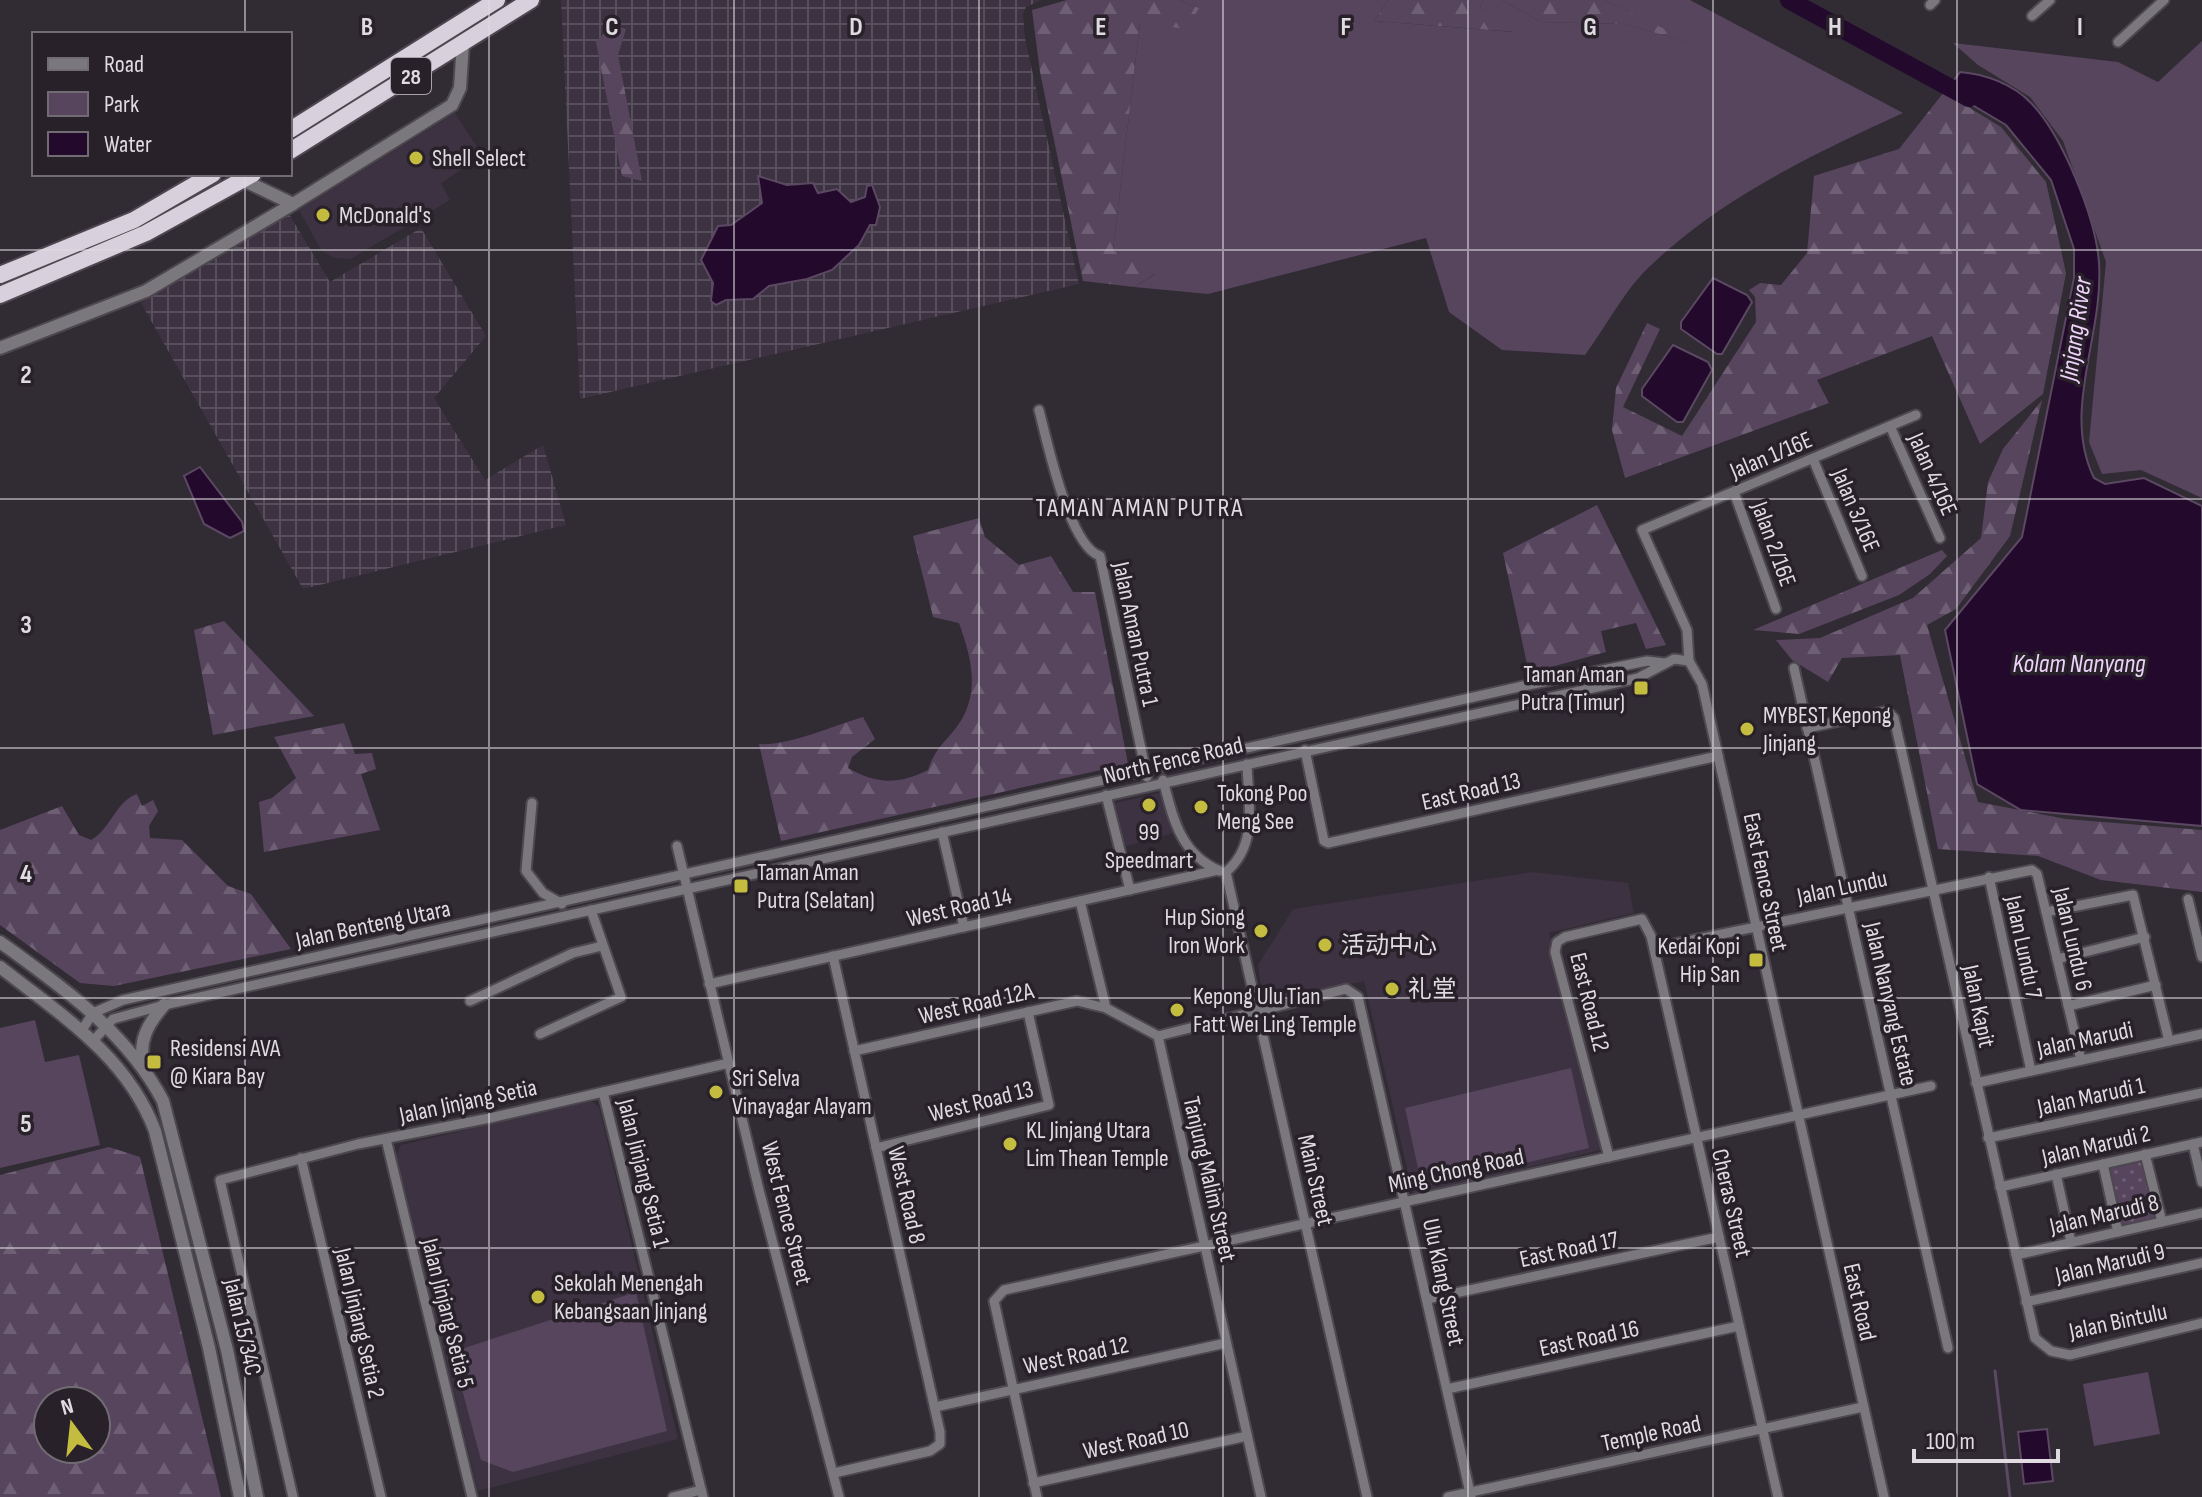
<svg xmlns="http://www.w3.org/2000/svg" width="2202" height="1497" viewBox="0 0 2202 1497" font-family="'Sofia Sans Condensed','Noto Sans SC',sans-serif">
<defs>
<pattern id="industrial-grid" width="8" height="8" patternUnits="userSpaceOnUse" patternTransform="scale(2)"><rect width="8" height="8" fill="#3c3241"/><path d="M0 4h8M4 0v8" fill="none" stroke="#584f5c"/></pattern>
<pattern id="forest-firs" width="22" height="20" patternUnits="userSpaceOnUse" patternTransform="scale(2)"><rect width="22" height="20" fill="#57455e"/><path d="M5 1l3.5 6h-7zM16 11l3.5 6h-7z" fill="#6f5f75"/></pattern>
<pattern id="park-dots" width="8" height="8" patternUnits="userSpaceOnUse" patternTransform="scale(2)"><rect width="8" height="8" fill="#57455e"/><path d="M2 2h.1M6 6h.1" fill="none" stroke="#6f5f75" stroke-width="1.8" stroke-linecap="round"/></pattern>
</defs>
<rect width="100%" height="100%" fill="#312b34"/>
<g fill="#3c3241">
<path d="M455 113 483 156 441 183 450 200 351 259 334 258 321 250 299 210Z"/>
<path d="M1163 792 1174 833 1123 847 1112 804Z"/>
<path d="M1533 872 1628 883 1634 913 1549 933 1601 1150 1413 1195 1364 981 1263 1002 1258 965 1293 909Z"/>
<path d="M591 1101 599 1107 678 1439 478 1491 396 1155 401 1145Z"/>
</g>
<g fill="url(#industrial-grid)">
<path d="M561 0H1042L1026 7 1023 14 1025 38 1079 284 580 399Z"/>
<path d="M289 214 330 282 421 228 486 336 434 398 485 480 543 445 566 525 303 589 141 303Z"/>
</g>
<g fill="#57455e">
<path d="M1180 0H1388L1374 21 1514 32 1480 7 1483 0H1502L1541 22 1625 24 1691 43 1605 0H1690L1903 113C1812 155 1719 198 1646 270 1623 293 1605 328 1585 355L1502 350 1449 312 1426 238 1208 294 1134 287 1155 274 1113 250 1140 23 1199 8Z"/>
<path d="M2202 41V498L2141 470 2102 474 2089 442 2106 262 2063 141 2030 97 1978 65 1953 43 2118 62 2158 82Z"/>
<path d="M35 1020 45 1062 79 1055 100 1145 0 1168V1028Z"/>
<path d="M1571 1068 1589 1148 1422 1187 1405 1108Z"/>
<path d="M636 1292 667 1431 513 1472 481 1460 452 1352Z"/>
<path d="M2148 1372 2160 1434 2094 1446 2083 1384Z"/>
</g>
<g fill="url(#forest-firs)" fill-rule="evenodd">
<path d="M1067 0H1180L1199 8 1187 29 1140 23 1113 250 1156 273 1134 287 1083 281 1040 72 1032 10Z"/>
<path d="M1388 0H1483L1480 7 1516 32 1374 21Z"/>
<path d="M1502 0H1605L1697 45 1625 24 1541 22Z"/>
<path d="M612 25 626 29 618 55 642 181 622 176 596 42Z"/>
<path d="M1944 92 2001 127 2046 182 2066 273 2043 394 1980 444 1932 336 1817 380 1829 403 1625 478 1612 430 1616 388 1647 323 1660 329 1623 407 1682 436 1756 322 1755 297 1749 290 1760 283 1781 285 1807 253 1814 176 1899 149Z"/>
<path d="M2042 400 2010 536 1956 609 1927 625 1978 802 2066 819 2202 830V892L2101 880 2038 856 1938 849 1900 655 1842 658 1828 682 1792 660 1776 640 1820 638 1913 598 1981 538 1988 482 2003 449Z"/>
<path d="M1597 505 1666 645 1646 649 1636 623 1601 631 1606 652 1529 673 1503 553Z"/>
<path d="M979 518 985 537 1019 565 1051 556 1073 592H1095L1128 764 781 841 759 744C790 746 832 726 863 717L875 739 852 757 848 768C876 784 898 785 928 770 936 745 950 739 962 719 980 687 970 654 959 623L933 617 913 536Z"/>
<path d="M1942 550 1947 556 1930 574 1899 595 1799 634 1753 630Z"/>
<path d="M224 621 314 716 213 735 194 630Z"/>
<path d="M344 723 355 754 372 753 376 769 361 774 380 830 264 852 259 802 272 798 296 778 274 737Z"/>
<path d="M137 794 142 806 153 800 158 811 149 826 150 838 182 840 228 886 251 894 291 949 114 986 80 983 0 925V830L62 806 79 835 91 840C110 830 116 801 137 794Z"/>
<path d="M109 1147 140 1157 221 1497H0V1175ZM48 1401H96V1449H48Z"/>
</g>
<path fill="url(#park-dots)" d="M2143 1161 2155 1219 2122 1226 2110 1168Z"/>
<g fill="#23092c" stroke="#5b4862" stroke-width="2">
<path d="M1960 72C1985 74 2013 84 2031 103 2062 135 2096 218 2099 263 2104 336 2061 410 2094 478L2105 484 2144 478 2202 506V826L2021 810 1977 784 1945 630 2022 537 2074 278V249L2051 180 2006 125 1947 90Z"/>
<path d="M758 176 787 185 813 183 818 193 837 189 851 202 865 197 867 186 872 185 880 207 876 225H870L859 245 832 270 807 279 769 286 753 299 726 300 716 305 711 301 713 283 701 260 718 226 731 225 762 203Z"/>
<path d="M1713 278 1747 295 1752 302 1722 354H1717L1681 329V322Z"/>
<path d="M1673 345 1708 362 1712 370 1683 422H1677L1642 396V389Z"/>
<path d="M200 467 242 522 244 531 230 538 204 524 184 476Z"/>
<path d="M2047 1429 2053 1481 2024 1484 2018 1432Z"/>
</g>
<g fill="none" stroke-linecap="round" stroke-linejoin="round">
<path stroke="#5b4862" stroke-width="3" d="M1995 1371 2010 1497"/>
<path stroke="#23092c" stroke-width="18" d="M1789 0 1969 98"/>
<defs>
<g id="minor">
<path d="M1930 5 1935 0"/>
<path d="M2032 16 2050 0"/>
<path d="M2118 42 2164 0"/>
<path d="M1039 410C1047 441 1069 546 1100 556L1147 777"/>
<path d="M1890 426 1940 538"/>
<path d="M1813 459 1862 576"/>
<path d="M1734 492 1776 609"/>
<path d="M1689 661 1702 684 1884 1497"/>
<path d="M1689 661 1687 630 1642 530 1916 415"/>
<path d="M1794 668 1948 1348"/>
<path d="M1807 728 1887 711 1894 718 2035 1338 2051 1351 2070 1355 2202 1323"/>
<path d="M1305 750 1324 841 1328 843 1718 756"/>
<path d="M1163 780C1173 818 1180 854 1220 871"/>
<path d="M1106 795 1130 890"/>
<path d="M532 803 526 871 543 893 562 904"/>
<path d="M942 832 964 927"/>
<path d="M677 846 759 1190 839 1497"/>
<path d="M1226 872 1367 1497"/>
<path d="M1226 872C1259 844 1248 802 1247 764"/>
<path d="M1989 877 2031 1071"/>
<path d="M2188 899 2202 957"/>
<path d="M1080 901 1106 1008 1158 1036 1261 1497"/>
<path d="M2046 912 2133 895 2169 1041"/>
<path d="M1654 948 2032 870 2037 874 2081 1060"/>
<path d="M833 956 940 1432V1444L930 1451 834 1473"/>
<path d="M2057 959 2145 937"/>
<path d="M709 984 1218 870"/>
<path d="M470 1001 573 953 602 946"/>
<path d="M2068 1006 2156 985"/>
<path d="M82 1030 93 1013 123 1000 1523 686 1647 661 1664 663"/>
<path d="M540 1034 621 997 591 910"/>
<path d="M1158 1036 1346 989 1358 997 1471 1497"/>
<path d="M93 1041 113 1019 164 1005 1638 678 1674 659 1689 661"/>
<path d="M854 1051 1077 1001 1106 1008"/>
<path d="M1976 1083 2202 1034"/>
<path d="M603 1092 703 1497"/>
<path d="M1988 1138 2202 1093"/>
<path d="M386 1139 472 1497"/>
<path d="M2193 1144 2202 1182"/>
<path d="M876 1148 1049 1105 1028 1012"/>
<path d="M2145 1154 2162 1222"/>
<path d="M1609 1157 1555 952 1557 942 1565 937 1642 919 1651 936 1778 1497"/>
<path d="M301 1158 381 1497"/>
<path d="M2103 1164 2118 1232"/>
<path d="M2056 1174 2071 1242"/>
<path d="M2000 1187 2202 1142"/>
<path d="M2016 1255 2202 1213"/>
<path d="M1427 1299 1719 1237"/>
<path d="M2026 1302 2202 1263"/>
<path d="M1447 1389 1739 1326"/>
<path d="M935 1407 1226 1343"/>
<path d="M1033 1483 1247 1436"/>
<path d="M293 1497 220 1180 358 1144 490 1118 729 1063"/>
<path d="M673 1497 701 1490"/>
<path d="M1037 1497 994 1301 1004 1290 1931 1086"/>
<path d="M1448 1497 1863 1407"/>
</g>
<g id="tertiary">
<path d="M243 180 293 204 452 105 460 88 463 43"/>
<path d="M0 348 146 291 293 204"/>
<path d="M0 942C62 987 127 1032 163 1101L227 1350 257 1497"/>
<path d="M0 967C61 1015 127 1056 155 1131L209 1348 240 1497"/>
<path d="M144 1067C138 1041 147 1025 164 1005"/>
</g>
<g id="trunk">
<path d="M290 130 497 0"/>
<path d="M290 151 531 0"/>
<path d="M0 275 134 220 213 174"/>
<path d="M0 295 146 233 253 174"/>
</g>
</defs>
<use href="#minor" stroke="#4d4750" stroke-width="13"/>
<use href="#tertiary" stroke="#4d4750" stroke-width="16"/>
<use href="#trunk" stroke="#4d4750" stroke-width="20"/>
<use href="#minor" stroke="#7b787d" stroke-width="9"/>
<use href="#tertiary" stroke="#7b787d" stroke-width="12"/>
<use href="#trunk" stroke="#d8d0dc" stroke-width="16"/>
</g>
<path fill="none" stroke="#dfdbe1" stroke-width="2" stroke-opacity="0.55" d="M245 0V34M489 0V1497M734 0V1497M979 0V1497M1223 0V1497M1468 0V1497M1713 0V1497M1957 0V1497M245 174V1497M0 250H2202M0 499H2202M0 748H2202M0 998H2202M0 1248H2202"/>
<g fill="#c4bc3e" stroke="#28212a" stroke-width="3">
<circle cx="416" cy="158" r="8"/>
<circle cx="323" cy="215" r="8"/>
<rect x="1633" y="680" width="16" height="16" rx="4"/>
<circle cx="1747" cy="729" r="8"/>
<circle cx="1149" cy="805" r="8"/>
<circle cx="1201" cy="807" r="8"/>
<rect x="733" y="878" width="16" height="16" rx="4"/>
<circle cx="1261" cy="931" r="8"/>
<circle cx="1325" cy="945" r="8"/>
<rect x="1748" y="952" width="16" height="16" rx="4"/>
<circle cx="1392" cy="989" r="8"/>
<circle cx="1177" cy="1010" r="8"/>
<rect x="146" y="1054" width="16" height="16" rx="4"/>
<circle cx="716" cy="1092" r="8"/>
<circle cx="1010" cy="1144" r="8"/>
<circle cx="538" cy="1297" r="8"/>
</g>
<g text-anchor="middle" stroke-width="7" stroke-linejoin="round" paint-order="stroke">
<rect fill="#28212a" stroke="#a8a3aa" stroke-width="2" x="391" y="58" width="40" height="36" rx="6"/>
<g font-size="22" font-weight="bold" fill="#dfdbe1">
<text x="411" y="84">28</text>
</g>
<g font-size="24" fill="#dfdbe1" stroke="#28212a" text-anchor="start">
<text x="432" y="166">Shell Select</text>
<text x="339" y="223">McDonald's</text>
<text x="1625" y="682" text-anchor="end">Taman Aman<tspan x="1625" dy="28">Putra (Timur)</tspan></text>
<text x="1763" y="723">MYBEST Kepong<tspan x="1763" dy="28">Jinjang</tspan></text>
<text x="1217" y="801">Tokong Poo<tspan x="1217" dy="28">Meng See</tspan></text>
<text x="1149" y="840" text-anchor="middle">99<tspan x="1149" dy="28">Speedmart</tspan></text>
<text x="757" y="880">Taman Aman<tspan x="757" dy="28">Putra (Selatan)</tspan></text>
<text x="1245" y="925" text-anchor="end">Hup Siong<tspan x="1245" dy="28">Iron Work</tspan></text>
<text x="1341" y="953">活动中心</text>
<text x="1740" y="954" text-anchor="end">Kedai Kopi<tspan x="1740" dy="28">Hip San</tspan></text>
<text x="1408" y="997">礼堂</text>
<text x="1193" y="1004">Kepong Ulu Tian<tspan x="1193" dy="28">Fatt Wei Ling Temple</tspan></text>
<text x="170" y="1056">Residensi AVA<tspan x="170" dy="28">@ Kiara Bay</tspan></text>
<text x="732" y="1086">Sri Selva<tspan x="732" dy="28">Vinayagar Alayam</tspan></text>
<text x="1026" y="1138">KL Jinjang Utara<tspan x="1026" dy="28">Lim Thean Temple</tspan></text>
<text x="554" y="1291">Sekolah Menengah<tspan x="554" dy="28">Kebangsaan Jinjang</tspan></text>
</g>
<g font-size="24" fill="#dfdbe1" stroke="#28212a">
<text transform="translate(1771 455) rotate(-23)" y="8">Jalan 1/16E</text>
<text transform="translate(1933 474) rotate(66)" y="8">Jalan 4/16E</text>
<text transform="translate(1856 510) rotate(67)" y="8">Jalan 3/16E</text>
<text transform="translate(1774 544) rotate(70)" y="8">Jalan 2/16E</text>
<text transform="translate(1136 634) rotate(78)" y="8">Jalan Aman Putra 1</text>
<text transform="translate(1173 760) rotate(-13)" y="8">North Fence Road</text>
<text transform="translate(1471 791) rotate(-13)" y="8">East Road 13</text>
<text transform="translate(1766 882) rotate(78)" y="8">East Fence Street</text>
<text transform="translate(1842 887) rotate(-12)" y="8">Jalan Lundu</text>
<text transform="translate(959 907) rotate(-13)" y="8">West Road 14</text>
<text transform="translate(373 924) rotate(-12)" y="8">Jalan Benteng Utara</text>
<text transform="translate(2073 939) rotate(77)" y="8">Jalan Lundu 6</text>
<text transform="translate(2024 947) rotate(78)" y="8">Jalan Lundu 7</text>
<text transform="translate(1590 1002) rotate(76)" y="8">East Road 12</text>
<text transform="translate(976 1003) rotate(-13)" y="8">West Road 12A</text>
<text transform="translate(1891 1004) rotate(77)" y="8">Jalan Nanyang Estate</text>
<text transform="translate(1979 1006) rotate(78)" y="8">Jalan Kapit</text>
<text transform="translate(2085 1039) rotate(-12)" y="8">Jalan Marudi</text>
<text transform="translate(2091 1096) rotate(-12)" y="8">Jalan Marudi 1</text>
<text transform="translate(468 1101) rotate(-12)" y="8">Jalan Jinjang Setia</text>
<text transform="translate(981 1101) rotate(-14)" y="8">West Road 13</text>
<text transform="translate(2096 1145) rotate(-13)" y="8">Jalan Marudi 2</text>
<text transform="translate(1456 1170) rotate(-12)" y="8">Ming Chong Road</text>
<text transform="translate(644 1173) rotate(76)" y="8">Jalan Jinjang Setia 1</text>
<text transform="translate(1210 1179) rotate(77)" y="8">Tanjung Malim Street</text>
<text transform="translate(1316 1180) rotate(77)" y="8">Main Street</text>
<text transform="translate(907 1195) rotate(77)" y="8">West Road 8</text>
<text transform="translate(1732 1203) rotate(77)" y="8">Cheras Street</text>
<text transform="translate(787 1213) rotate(76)" y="8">West Fence Street</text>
<text transform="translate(2104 1214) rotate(-13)" y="8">Jalan Marudi 8</text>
<text transform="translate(1569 1249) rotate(-12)" y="8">East Road 17</text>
<text transform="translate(2110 1263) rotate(-13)" y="8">Jalan Marudi 9</text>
<text transform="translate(1444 1282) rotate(78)" y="8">Ulu Klang Street</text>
<text transform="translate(1860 1302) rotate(77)" y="8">East Road</text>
<text transform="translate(448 1313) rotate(76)" y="8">Jalan Jinjang Setia 5</text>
<text transform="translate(2118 1321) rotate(-12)" y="8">Jalan Bintulu</text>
<text transform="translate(360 1323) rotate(77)" y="8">Jalan Jinjang Setia 2</text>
<text transform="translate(243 1327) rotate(77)" y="8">Jalan 15/34C</text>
<text transform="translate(1589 1338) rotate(-12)" y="8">East Road 16</text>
<text transform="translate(1076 1355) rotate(-12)" y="8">West Road 12</text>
<text transform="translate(1651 1433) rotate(-12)" y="8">Temple Road</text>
<text transform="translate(1136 1440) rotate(-12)" y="8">West Road 10</text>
</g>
<g font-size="26" font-style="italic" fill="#efd3fb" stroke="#28212a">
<text transform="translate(2075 329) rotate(-82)" y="9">Jinjang River</text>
<text x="2079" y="672">Kolam Nanyang</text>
</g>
<g font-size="26" letter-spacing="2" fill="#dfdbe1" stroke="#28212a">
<text x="1140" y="516">TAMAN AMAN PUTRA</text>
</g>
</g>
<g font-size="26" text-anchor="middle" font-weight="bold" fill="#dfdbe1" stroke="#28212a" stroke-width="7" stroke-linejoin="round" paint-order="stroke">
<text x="367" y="35">B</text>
<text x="612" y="35">C</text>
<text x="856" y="35">D</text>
<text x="1101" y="35">E</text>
<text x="1346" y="35">F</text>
<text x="1590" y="35">G</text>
<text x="1835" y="35">H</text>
<text x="2080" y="35">I</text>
<text x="26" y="383">2</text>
<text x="26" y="633">3</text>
<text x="26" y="882">4</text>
<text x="26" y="1132">5</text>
</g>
<rect x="32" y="32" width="260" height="144" fill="#28212a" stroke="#716b73" stroke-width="2"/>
<rect x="48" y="58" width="40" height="12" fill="#7b787d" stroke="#716b73" stroke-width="2"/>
<text x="104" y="72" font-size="24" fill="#dfdbe1">Road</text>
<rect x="48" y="92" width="40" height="24" fill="#57455e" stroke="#716b73" stroke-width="2"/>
<text x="104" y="112" font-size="24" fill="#dfdbe1">Park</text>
<rect x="48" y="132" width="40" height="24" fill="#23092c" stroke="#716b73" stroke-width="2"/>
<text x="104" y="152" font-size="24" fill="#dfdbe1">Water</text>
<g transform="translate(72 1425) rotate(345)"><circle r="38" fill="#28212a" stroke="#716b73" stroke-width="2"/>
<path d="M0-6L14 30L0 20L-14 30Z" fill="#c4bc3e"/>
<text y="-12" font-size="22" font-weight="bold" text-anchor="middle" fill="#dfdbe1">N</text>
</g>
<path d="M1914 1449v12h144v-12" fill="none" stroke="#dfdbe1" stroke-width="4"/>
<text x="1926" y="1449" font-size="24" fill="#dfdbe1" stroke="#28212a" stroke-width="6" paint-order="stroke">100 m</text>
</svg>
